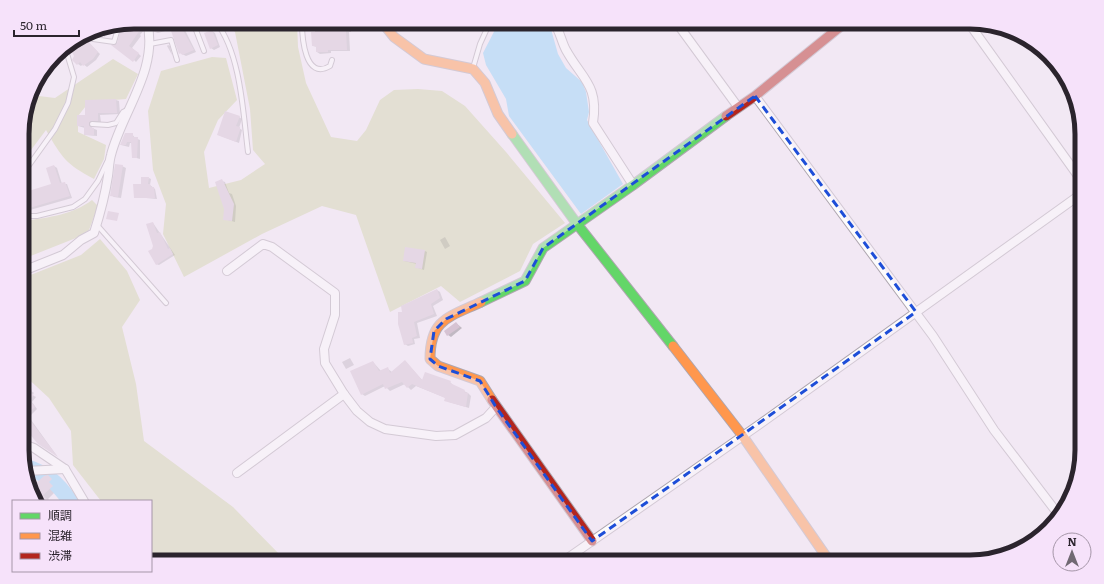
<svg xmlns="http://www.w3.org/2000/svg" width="1104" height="584" viewBox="0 0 1104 584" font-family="Literata,'Noto Sans JP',serif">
<rect width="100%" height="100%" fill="#f2e8f4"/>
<g fill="#d0d5aa">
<path d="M226 22H297L298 47 306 83 331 137 357 141 366 130 380 100 394 90 418 89 442 91 465 106 506 152 565 223 533 244 520 271 460 302 441 286 390 312 356 215 322 206 262 234 184 277 163 234 166 204 153 170 148 111 161 71 212 57 226 58 237 100 218 120 204 152 209 188 241 180 265 164 253 150 250 109 235 32Z"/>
<path d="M113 59 138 74 126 99 89 102 78 116V132L106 145 104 159 94 179C66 164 62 158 46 130L22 162V127L31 95 55 98Z"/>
<path d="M92 200 98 206 89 230 76 238 23 259 22 218 25 221C49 217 72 215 92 200Z"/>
<path d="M100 239 127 271 140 300 122 327 136 384 144 441 233 507 287 562H153L151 560V501H101L73 465 71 431 49 398 23 374V278L81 255Z"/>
</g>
<path fill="#91d2f8" d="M499 22H549L558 54 566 68 582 82 586 92 589 112 587 120 623 184 581 214 509 116 506 99 486 65 483 53Z"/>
<g fill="#0003">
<path d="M134 22H145V29L140 35 141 36 132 48 141 56 136 62 118 44 123 24Z"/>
<path d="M154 22H181L196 52 186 56 180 53 172 29 158 33 155 32Z"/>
<path d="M316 22H326V25H348L351 27V32H349L350 51H331V53L320 54 317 52V47L313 46 316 33Z"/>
<path d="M106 28 105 37 95 31V30Z"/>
<path d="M212 31 215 33 220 47 214 50 211 48Z"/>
<path d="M75 41 82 48 88 42 100 54 96 60 87 67 83 64 81 66 78 64 75 56Z"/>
<path d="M168 45 170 46 172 55 167 46Z"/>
<path d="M116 100 119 101 120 114 100 115 101 122H94L91 125 92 128 97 130V136L85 135V128L78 126 86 116V101Z"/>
<path d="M239 117 242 119 239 128 242 130 239 143 221 136Z"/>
<path d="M132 134 135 138 140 140V159L133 157 132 143H130L129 147 121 145Z"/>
<path d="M54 166 57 168 62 184H67L72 198 30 210 27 209 52 184Z"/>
<path d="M122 166 126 168 121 198 114 197 111 195Z"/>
<path d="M149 178 151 179 150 185 155 189 157 199 135 197 142 184Z"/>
<path d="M222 181 225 182 229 193 232 194 236 206 235 222 224 219 225 209Z"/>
<path d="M153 223 175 255 159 265 156 264 153 249Z"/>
<path d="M445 237 450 246 445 249 440 240Z"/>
<path d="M425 251 427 252 424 270 418 268 417 264 404 261Z"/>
<path d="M437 290 440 292 443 300 433 306 437 316 417 323 420 338 414 339 415 344 408 346 405 344 404 313Z"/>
<path d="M456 323 462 328 451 337 448 335Z"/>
<path d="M350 358 354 365 346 369 342 362Z"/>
<path d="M405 361 423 381 450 382 454 386 468 393 471 396 469 408 449 402 446 400V398L416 386 411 390 405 384 390 391 385 386 365 396 362 394 373 362 381 371 388 369 392 372Z"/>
<path d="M23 385 34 393 32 395 36 397 32 402 37 409 29 417 57 456 38 443 27 429 23 432V406L25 404 23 402 26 398 23 395Z"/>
<path d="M48 476 56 483 53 485 58 489 48 499 50 501H40Z"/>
</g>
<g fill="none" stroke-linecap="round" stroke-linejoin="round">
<path stroke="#91d2f8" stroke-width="16" d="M24 466C47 474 56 481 70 501"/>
</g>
<g fill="#d6c3d3">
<path d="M134 22H142V27L129 46 139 53 133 62 111 45 117 43 122 24Z"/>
<path d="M153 22H183L180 25 194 50 182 55 181 53 179 54 170 28 154 32Z"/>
<path d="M315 22H323V24H348V31H346L347 50H328V52H316V46H312L311 32H315Z"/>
<path d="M212 30 218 45 210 49 204 33Z"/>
<path d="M75 40 81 47 88 41 98 52 93 59 83 66 80 62 77 65 72 60 74 56 68 45Z"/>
<path d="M116 99 117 113H98V121H91L89 123 90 127 94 128V135H84V126H77V115H85V100Z"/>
<path d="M225 111 240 116 236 126 240 127V130L236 142 217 135Z"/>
<path d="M125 133H133V137H138L137 158H132L131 142H127L126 145H120Z"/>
<path d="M115 164 123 165 118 197 110 196Z"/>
<path d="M54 165 60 183 65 182 70 196 26 209 22 203V193L51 184 46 168Z"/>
<path d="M141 177H149L148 184H150L151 187H154L155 198H134L133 184H141Z"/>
<path d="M222 179 234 204 232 221 223 220 224 209 215 182Z"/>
<path d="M108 211 119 213 117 221 106 219Z"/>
<path d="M153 222 157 233 160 232 168 249 170 248 173 254 156 265 148 251 152 249 153 246 146 224Z"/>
<path d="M405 247 425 250 422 269 415 268 416 263 403 261Z"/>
<path d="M437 289 440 298 431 304 434 314 414 322 417 336 412 338 413 343 404 345 398 324V312H402L401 306Z"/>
<path d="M456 322 460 327 447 336 444 331Z"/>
<path d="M405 360 422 380 425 372 451 381 450 383 465 390 464 392 468 393 466 407 444 401 445 398 412 384 407 388 402 382 385 389 383 384 361 395 350 371 373 361 379 371 388 367 390 373Z"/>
<path d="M23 383 32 390 30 393 34 395 29 400 35 407 26 415 58 457 38 444 23 426Z"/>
<path d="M48 475 52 479 49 482 53 486 43 495 49 501H38L30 483 34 485 44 476Z"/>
</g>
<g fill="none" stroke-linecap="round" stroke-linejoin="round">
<defs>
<g id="lane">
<path d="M189 22 196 30 204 51"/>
<path d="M216 22C241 54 243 113 248 152"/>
<path d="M302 22C302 38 305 81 330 66L332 60"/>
<path d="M85 35 93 39 114 42 119 25"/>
<path d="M150 44 171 40 177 60"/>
<path d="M473 68 480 44 490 22"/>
<path d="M92 124 108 125 116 123 123 112 129 109"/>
<path d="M22 175 55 129 68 103 74 77 65 47"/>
<path d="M22 210 28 216H37L73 207 85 199 98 181 107 162"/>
<path d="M97 225 166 303"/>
</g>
<g id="street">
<path d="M553 22C560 30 561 41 566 50 582 79 599 85 593 123L633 185"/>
<path d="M676 22 738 107"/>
<path d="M968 22 1081 180"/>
<path d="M755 96 933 336 994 430 1058 514"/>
<path d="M23 271 63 255 81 240 94 233C100 214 105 196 108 176 109 169 109 162 111 155 122 112 159 69 147 22"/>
<path d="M227 271 263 244 272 247 335 293V315L324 349 325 363 344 394 357 411 370 422 385 429 436 436 455 435 486 418 496 407"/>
<path d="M23 444 34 448 65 469 84 501"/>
<path d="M26 471 65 469"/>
<path d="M237 473 344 394"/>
<path d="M562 562 760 424 1081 194"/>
</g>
<g id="fast">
<path d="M512 134 577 224 673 346"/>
<path d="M481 302 525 281 543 248 633 185 726 116"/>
</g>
<g id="slow">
<path d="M382 22 394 37 424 59 473 69 485 83 498 114 512 134"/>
<path d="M481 302C449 317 430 319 430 359L438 366 480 381 492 400"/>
<path d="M673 346 742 435 830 562"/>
</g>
<g id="jam">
<path d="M726 116 755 96 846 22"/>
<path d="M492 400 592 541"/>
</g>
</defs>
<use href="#lane" stroke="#aea6af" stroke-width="6"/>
<use href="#street" stroke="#aea6af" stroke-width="10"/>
<use href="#fast" stroke="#aea6af" stroke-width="11"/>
<use href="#slow" stroke="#aea6af" stroke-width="11"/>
<use href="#jam" stroke="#aea6af" stroke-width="11"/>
<use href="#lane" stroke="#fdfcfd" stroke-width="4"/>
<use href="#street" stroke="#fdfcfd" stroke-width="8"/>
<use href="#fast" stroke="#63d668" stroke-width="9"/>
<use href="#slow" stroke="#ff974d" stroke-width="9"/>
<use href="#jam" stroke="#b3261e" stroke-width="9"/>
</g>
<path d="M0 0H1104V584H0ZM755 96 916 312 592 541 496 407 480 381 438 366 430 359 434 331 446 319 525 281 543 248Z" fill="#f2e8f4" fill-opacity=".55" fill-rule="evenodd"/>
<path fill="none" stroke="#1d4ed8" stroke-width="3" stroke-dasharray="8 5" stroke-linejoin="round" d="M755 96 916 312 592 541 496 407 480 381 438 366 430 359 434 331 446 319 525 281 543 248Z"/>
<path d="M0 0H1104V584H0ZM134 29H970A105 105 0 0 1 1075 134V450A105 105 0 0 1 970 555H134A105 105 0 0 1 29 450V134A105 105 0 0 1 134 29Z" fill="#f6e2fa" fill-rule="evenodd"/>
<path fill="none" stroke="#2b242d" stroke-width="5" d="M134 29H970A105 105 0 0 1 1075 134V450A105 105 0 0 1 970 555H134A105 105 0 0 1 29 450V134A105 105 0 0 1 134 29Z"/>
<rect x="12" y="500" width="140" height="72" fill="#f6e2fa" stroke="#a596a8"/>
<rect x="20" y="513" width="20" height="6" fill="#63d668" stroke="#a596a8"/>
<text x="48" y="520" font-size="12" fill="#2b242d">順調</text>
<rect x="20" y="533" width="20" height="6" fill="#ff974d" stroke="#a596a8"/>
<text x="48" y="540" font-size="12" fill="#2b242d">混雑</text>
<rect x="20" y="553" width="20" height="6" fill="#b3261e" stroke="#a596a8"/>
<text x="48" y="560" font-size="12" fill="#2b242d">渋滞</text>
<g transform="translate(1072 552)"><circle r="19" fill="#f6e2fa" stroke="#a596a8"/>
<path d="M0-3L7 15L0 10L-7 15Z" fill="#716973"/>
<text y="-6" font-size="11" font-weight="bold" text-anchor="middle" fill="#2b242d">N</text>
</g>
<path d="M14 30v6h65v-6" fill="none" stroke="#2b242d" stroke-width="2"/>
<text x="20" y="30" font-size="12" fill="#2b242d" stroke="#f6e2fa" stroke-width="3" paint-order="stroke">50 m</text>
</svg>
